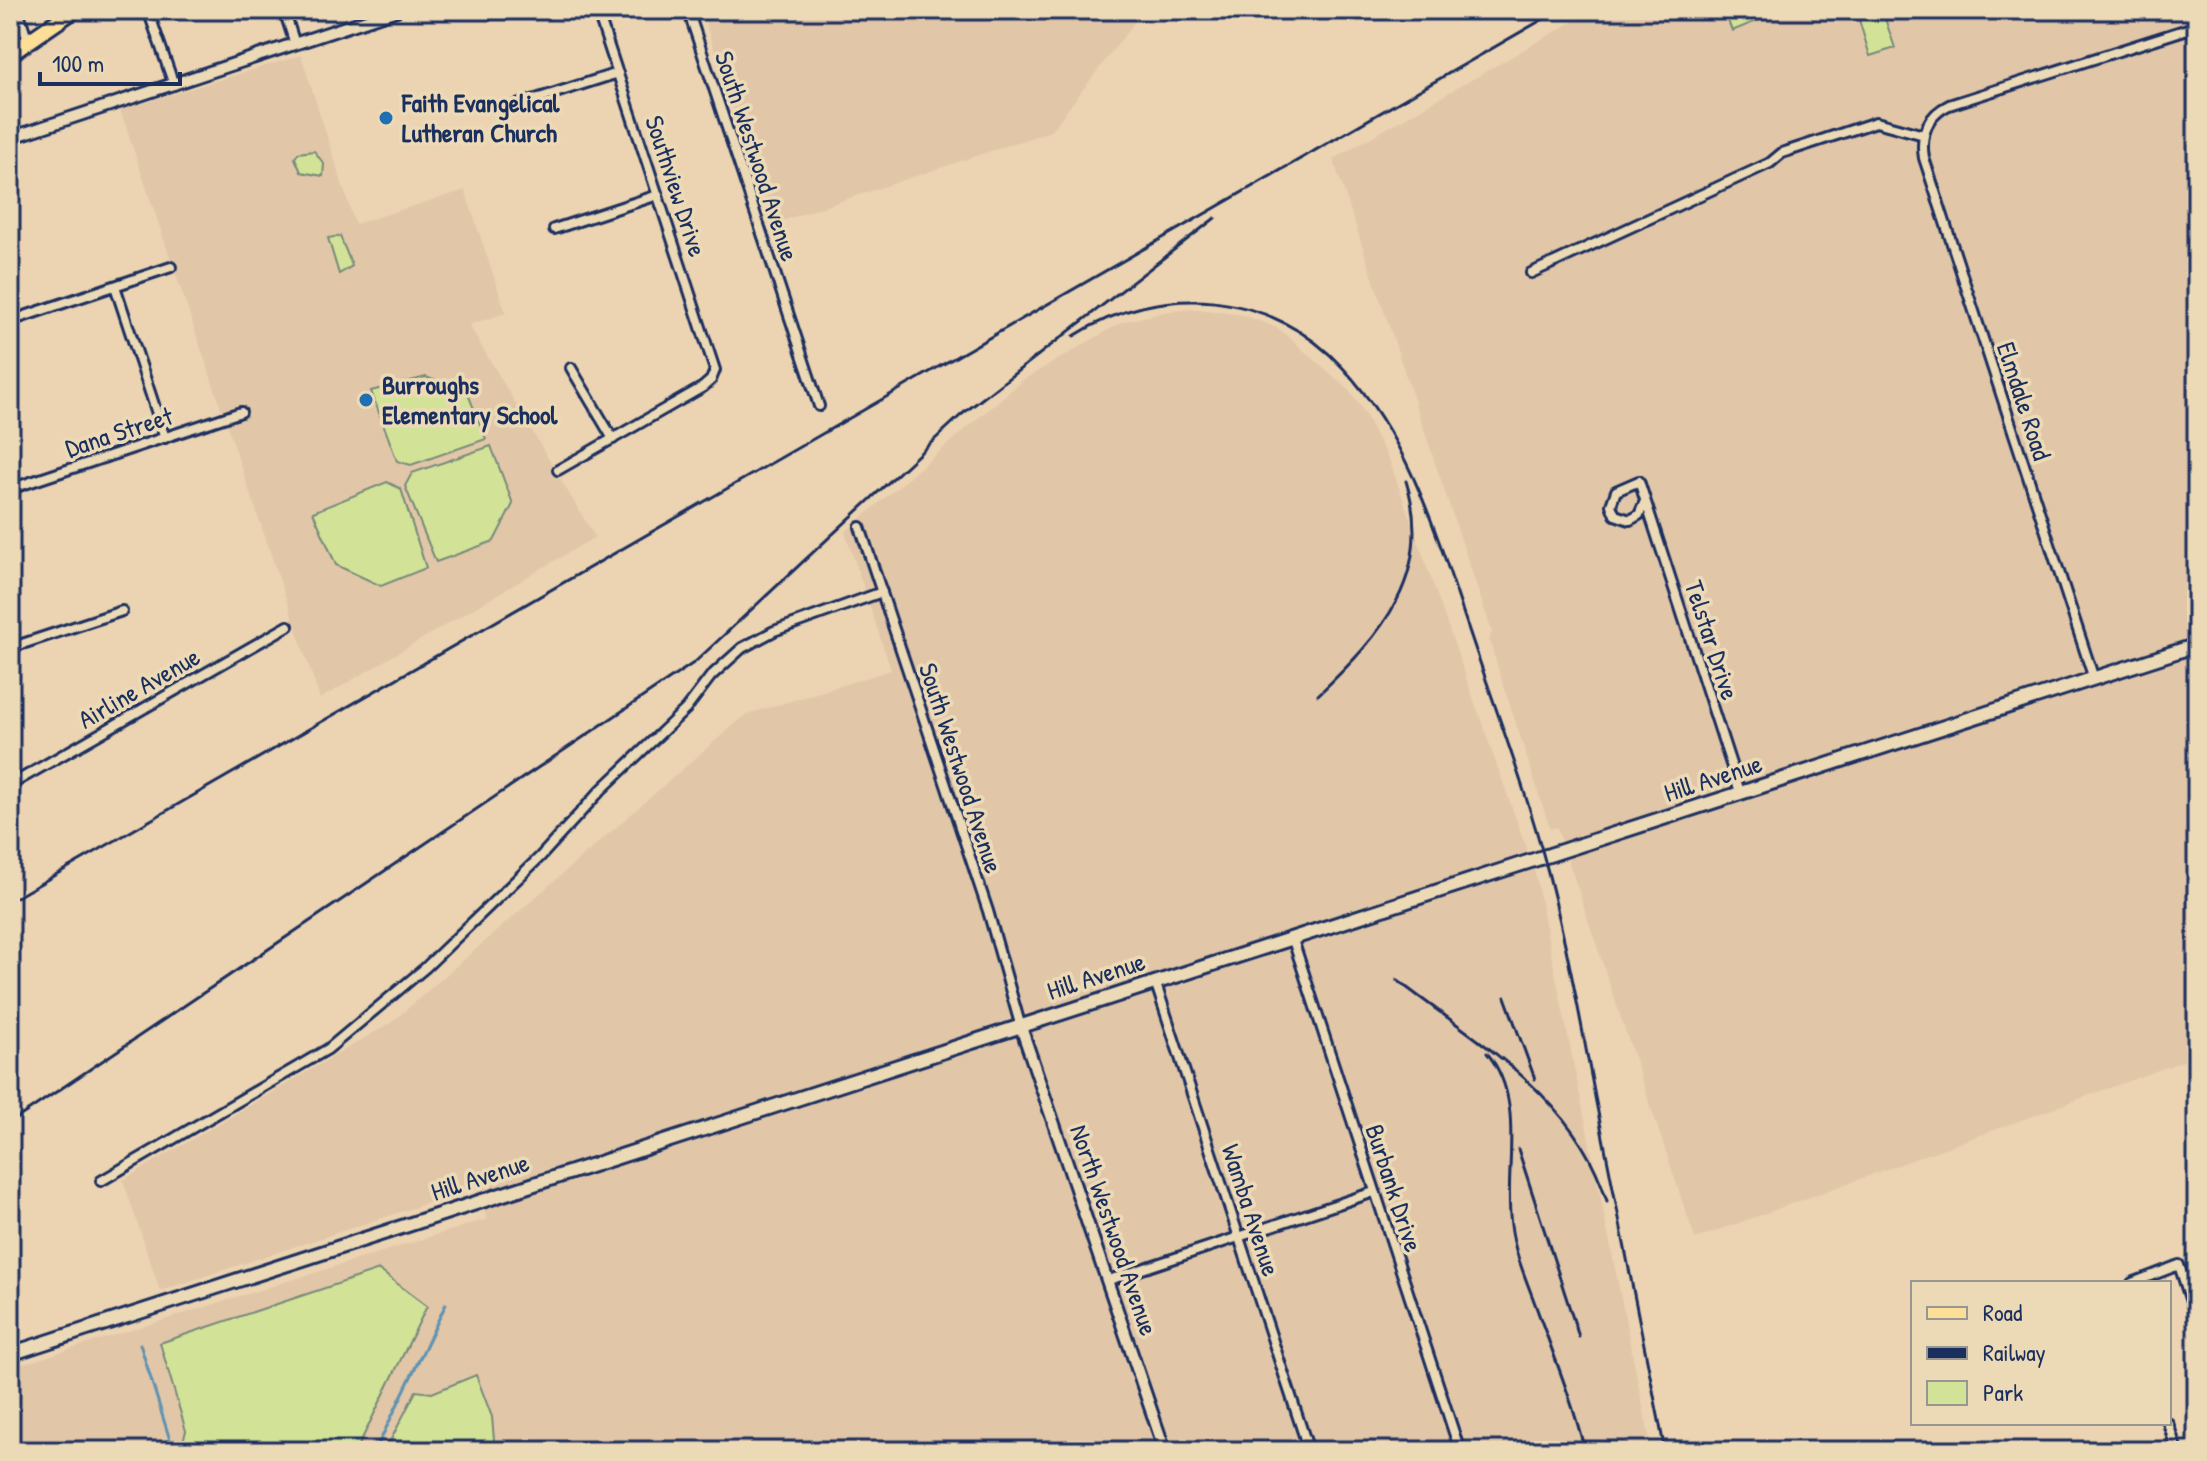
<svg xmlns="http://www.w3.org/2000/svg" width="2207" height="1461" viewBox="0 0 2207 1461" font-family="'Patrick Hand',sans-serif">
<rect width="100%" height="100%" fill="#ecd4b2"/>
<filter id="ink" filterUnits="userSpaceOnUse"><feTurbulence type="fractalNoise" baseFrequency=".0125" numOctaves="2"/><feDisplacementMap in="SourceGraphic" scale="16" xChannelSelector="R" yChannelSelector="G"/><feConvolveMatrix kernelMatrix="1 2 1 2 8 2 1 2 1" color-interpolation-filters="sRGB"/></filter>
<g filter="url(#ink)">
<g fill="#e2c6a8">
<path d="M701 10H1144L1051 131 772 224Z"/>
<path d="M1593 10H2197V1056L1695 1239 1557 827 1550 829 1489 640 1492 632 1333 159Z"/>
<path d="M301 55 355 224 465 190 506 313 469 325 595 537 320 699 120 110Z"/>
<path d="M1198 309 1243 315 1278 328 1347 388 1361 407 1390 462 1535 873 1652 1451H10V1368L487 1219 477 1187 160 1291 123 1180 392 1022 745 715 891 670 845 532 1023 380 1122 322 1169 311Z"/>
</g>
<g fill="#d2e397" stroke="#76897a" stroke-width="2">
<path d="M1724 10H1784L1732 31Z"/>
<path d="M1856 10H1882L1895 48 1870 56Z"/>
<path d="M314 151 324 164 323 176 301 172 295 158 298 153Z"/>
<path d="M340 236 352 266 339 274 328 238Z"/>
<path d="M426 377 468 394 486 439 411 465 397 461 371 391Z"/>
<path d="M491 446 513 504 494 541 436 562 405 486 412 473Z"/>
<path d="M387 482 401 489 426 568 381 586 336 565 313 512Z"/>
<path d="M379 1270 427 1306 356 1451H180L186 1431 160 1343Z"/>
<path d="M476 1375 492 1417 495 1451H385L416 1391 432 1393Z"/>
</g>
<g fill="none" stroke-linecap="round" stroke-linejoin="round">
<g stroke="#5e93b2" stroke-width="3">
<path d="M140 1344 170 1440 165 1451"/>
<path d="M375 1451 446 1304"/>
</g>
<defs>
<g id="minor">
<path d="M18 10 28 41"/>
<path d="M148 10 174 85"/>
<path d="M284 10 295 44"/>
<path d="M688 10 819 406"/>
<path d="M514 106 618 73"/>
<path d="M554 229 658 195"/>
<path d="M1531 273 1770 163 1782 153 1876 122 1924 135"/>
<path d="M115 286 165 438"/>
<path d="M10 321 171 267"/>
<path d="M571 368 613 439"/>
<path d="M558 470 703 387 711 380 715 370 597 10"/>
<path d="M10 489 241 412"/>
<path d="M1645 501 1639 515 1630 520 1615 515 1611 505 1616 491 1639 481 1740 792"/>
<path d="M860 527 988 911 1020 1024"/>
<path d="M10 648 122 611"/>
<path d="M2094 679 1924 158C1920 134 1928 115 1949 105L2197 26"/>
<path d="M10 785 288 626"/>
<path d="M1292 937 1460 1451"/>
<path d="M1155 981 1309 1451"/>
<path d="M101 1181 328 1049 425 968 540 857 601 790 686 709 711 676 742 648 774 631 882 592"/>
<path d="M1109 1280 1374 1192"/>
<path d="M2132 1283 2179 1265 2197 1320"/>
<path d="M2168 1423 2177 1451"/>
</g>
<g id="tertiary">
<path d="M10 138 397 10"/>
<path d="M1020 1024 1165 1451"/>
</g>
<path id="secondary" d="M10 1354 2197 645"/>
<path id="primary" d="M10 54 74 10"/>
</defs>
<use href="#minor" stroke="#1b2f5e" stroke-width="14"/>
<use href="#tertiary" stroke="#1b2f5e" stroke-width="16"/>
<use href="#secondary" stroke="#1b2f5e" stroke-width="18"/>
<use href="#primary" stroke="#1b2f5e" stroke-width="20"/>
<use href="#minor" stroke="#ecdab7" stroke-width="8"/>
<use href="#tertiary" stroke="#ecdab7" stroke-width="10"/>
<use href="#secondary" stroke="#ecdab7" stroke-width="12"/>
<use href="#primary" stroke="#fdde96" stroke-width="14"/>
<g stroke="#1b2f5e" stroke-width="3">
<path d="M1074 336C1161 281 1272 290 1343 368 1412 442 1440 545 1472 639 1498 716 1527 793 1548 872 1567 946 1581 1022 1595 1097 1619 1215 1641 1333 1665 1451"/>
<path d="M1318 695C1382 635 1435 574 1406 481"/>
<path d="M10 901 1559 10"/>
<path d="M1397 980C1478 1043 1576 1096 1607 1201"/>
<path d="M1505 997 1535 1079"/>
<path d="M1487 1053C1527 1101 1503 1170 1511 1225 1514 1251 1525 1277 1534 1301 1552 1351 1572 1399 1585 1451"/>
<path d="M10 1123 695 662 961 415 1215 218"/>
<path d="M1518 1149 1579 1337"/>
</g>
</g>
</g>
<g fill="#1f6fb2" stroke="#ecdab7" stroke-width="3">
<circle cx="386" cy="118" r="8"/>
<circle cx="366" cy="400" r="8"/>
</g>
<g text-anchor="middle" stroke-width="7" stroke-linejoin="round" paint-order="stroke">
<g font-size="26" font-weight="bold" fill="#1b2f5e" stroke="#ecdab7" text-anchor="start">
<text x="402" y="112">Faith Evangelical<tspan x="402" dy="30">Lutheran Church</tspan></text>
<text x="382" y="394">Burroughs<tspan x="382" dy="30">Elementary School</tspan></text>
</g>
<g font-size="26" fill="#1b2f5e" stroke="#ecdab7">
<text transform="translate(757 156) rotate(72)" y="9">South Westwood Avenue</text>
<text transform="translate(676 186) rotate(72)" y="9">Southview Drive</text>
<text transform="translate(2024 401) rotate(72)" y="9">Elmdale Road</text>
<text transform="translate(119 432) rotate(-18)" y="9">Dana Street</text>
<text transform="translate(1712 640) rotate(72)" y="9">Telstar Drive</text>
<text transform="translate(139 688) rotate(-30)" y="9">Airline Avenue</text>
<text transform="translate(961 768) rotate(72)" y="9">South Westwood Avenue</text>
<text transform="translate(1713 778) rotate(-18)" y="9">Hill Avenue</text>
<text transform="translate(1096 976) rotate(-18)" y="9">Hill Avenue</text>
<text transform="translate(480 1177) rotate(-18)" y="9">Hill Avenue</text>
<text transform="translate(1394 1188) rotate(72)" y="9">Burbank Drive</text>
<text transform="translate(1251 1210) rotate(72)" y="9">Wamba Avenue</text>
<text transform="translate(1114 1230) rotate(71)" y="9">North Westwood Avenue</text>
</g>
</g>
<rect width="2207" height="1461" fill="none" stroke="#ecdab7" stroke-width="40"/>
<rect x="20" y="20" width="2167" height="1421" fill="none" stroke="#1b2f5e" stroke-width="3" filter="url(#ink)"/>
<rect x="1911" y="1281" width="260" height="144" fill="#ecdab7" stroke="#989693" stroke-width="2"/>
<rect x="1927" y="1307" width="40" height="12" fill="#fdde96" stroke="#989693" stroke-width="2"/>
<text x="1983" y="1321" font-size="24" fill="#1b2f5e">Road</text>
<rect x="1927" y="1347" width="40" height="12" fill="#1b2f5e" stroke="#989693" stroke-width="2"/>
<text x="1983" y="1361" font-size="24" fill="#1b2f5e">Railway</text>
<rect x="1927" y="1381" width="40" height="24" fill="#d2e397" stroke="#989693" stroke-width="2"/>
<text x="1983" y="1401" font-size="24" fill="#1b2f5e">Park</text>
<path d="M40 72v12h140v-12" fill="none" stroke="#1b2f5e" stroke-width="4"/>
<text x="52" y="72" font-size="24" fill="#1b2f5e" stroke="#ecdab7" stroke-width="6" paint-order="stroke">100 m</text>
</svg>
